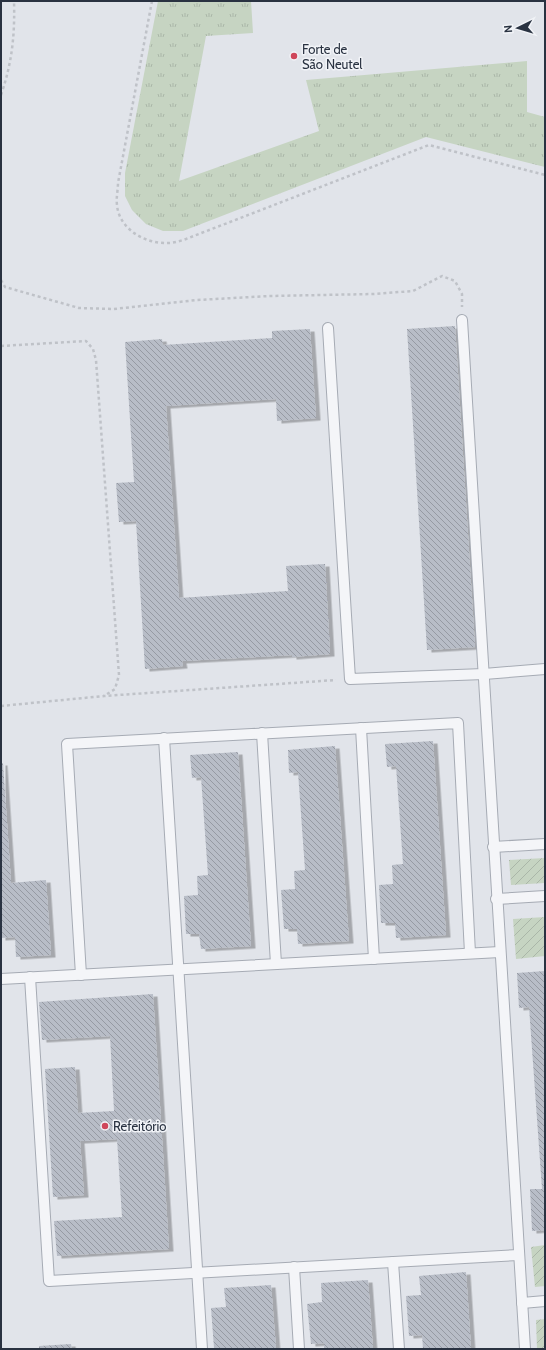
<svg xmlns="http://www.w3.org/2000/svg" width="546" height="1350" viewBox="0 0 546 1350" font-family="Cabin,sans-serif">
<defs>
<pattern id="grass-tufts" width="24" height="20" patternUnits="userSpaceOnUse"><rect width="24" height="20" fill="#c6d4c2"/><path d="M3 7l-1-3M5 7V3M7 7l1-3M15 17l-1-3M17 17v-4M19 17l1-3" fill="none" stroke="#aab6a8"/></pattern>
<pattern id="garden-furrows" width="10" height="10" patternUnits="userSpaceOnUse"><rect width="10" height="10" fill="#c6d4c2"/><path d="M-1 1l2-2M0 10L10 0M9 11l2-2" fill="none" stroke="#aab6a8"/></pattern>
<pattern id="building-back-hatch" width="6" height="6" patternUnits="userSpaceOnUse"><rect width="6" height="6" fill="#b8bdc7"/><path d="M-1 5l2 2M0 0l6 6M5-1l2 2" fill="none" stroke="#969aa3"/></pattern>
<filter id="shadow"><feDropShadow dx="4.5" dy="2.5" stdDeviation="0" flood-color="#0004"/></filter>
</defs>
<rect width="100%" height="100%" fill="#e1e4ea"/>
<path fill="url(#grass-tufts)" d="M158 1H251L253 33 206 36 179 181 319 131 306 80 527 61V112L545 117V167L426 137 183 231H163L146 224 132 210 125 196V173Z"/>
<g fill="url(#garden-furrows)">
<path d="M545 858V883L511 885 509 860Z"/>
<path d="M545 917V956L516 959 513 919Z"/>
<path d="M545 1245V1286L535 1287 531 1247Z"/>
<path d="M545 1319V1349H537L536 1320Z"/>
</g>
<g fill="url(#building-back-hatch)" filter="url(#shadow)">
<path d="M455 326 475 647 427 650 407 329Z"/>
<path d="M310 329 316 418 277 421 276 399 166 406 179 598 288 591 286 566 325 564 330 654 292 657V655L182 661 183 666 145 669 136 521 119 522 116 483 134 482 125 342 162 339 163 345 272 338V331Z"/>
<path d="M433 741 446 935 396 938 395 923H381L379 885 393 884 392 865 403 864 396 766 387 767 385 744Z"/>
<path d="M335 746 349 941 298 944 297 929H284L281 890 295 889 294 871 305 870 298 772 289 773 288 750Z"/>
<path d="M238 752 251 946 201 949 199 934H186L184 896 198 895 197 876 208 875 201 777 192 778 190 755Z"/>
<path d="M1 763H3L11 883 46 880 51 955 16 957 15 937 1 938Z"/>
<path d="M545 971V1230L532 1231 530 1189H542L529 1007 519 1008 517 973Z"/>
<path d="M153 994 169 1249 57 1256 54 1221 122 1217 117 1139 80 1141 84 1195 53 1197 45 1069 75 1067 78 1113 114 1111 110 1036 42 1040 39 1002Z"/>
<path d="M466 1272 471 1349H423L422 1335 409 1336 406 1296 421 1295 419 1276Z"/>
<path d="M368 1280 373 1349H324V1343L311 1344 307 1304 322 1302 321 1283Z"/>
<path d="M271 1285 276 1349 214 1348 211 1308 226 1307 224 1288Z"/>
<path d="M71 1344 72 1349H39V1346Z"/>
</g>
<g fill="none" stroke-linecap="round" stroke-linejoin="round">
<defs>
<g id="service">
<path d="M462 320 525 1349"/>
<path d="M328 328 350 679 484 674 545 669"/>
<path d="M361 728 374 959"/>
<path d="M262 733 276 964"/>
<path d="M164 738 202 1349"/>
<path d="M493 847 545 844"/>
<path d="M496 899 545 896"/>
<path d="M81 975 67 744 458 723 470 953"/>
<path d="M30 977 49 1281 519 1255"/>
<path d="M1 979 500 952"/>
<path d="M393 1262 399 1349"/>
<path d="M294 1267 299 1349"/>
<path d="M522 1303 545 1301"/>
</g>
</defs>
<use href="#service" stroke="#a6abb4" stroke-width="12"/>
<g stroke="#bfc2c8" stroke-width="2.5" stroke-dasharray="3 3" stroke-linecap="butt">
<path d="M152 1 118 183C118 190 116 198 117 205 119 229 145 244 168 243 174 243 180 241 186 239L429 145 545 175"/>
<path d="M1 95C12 63 15 35 14 1"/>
<path d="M1 280 5 287 79 308 114 309 197 300 269 296 373 294 413 291 442 276 455 281 462 294V307"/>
<path d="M1 346 86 341 93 349 96 360 119 675 115 689 104 696"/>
<path d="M1 706 104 696 336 680"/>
</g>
<use href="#service" stroke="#f4f5f8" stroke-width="10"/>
</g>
<g fill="#cf465a" stroke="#f1f3f7" stroke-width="1.5">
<circle cx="294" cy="56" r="4"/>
<circle cx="105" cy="1126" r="4"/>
</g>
<g text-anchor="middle" stroke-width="3" stroke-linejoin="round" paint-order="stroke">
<g font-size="13" fill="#293241" stroke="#f1f3f7" text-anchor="start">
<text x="302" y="54">Forte de<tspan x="302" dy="15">São Neutel</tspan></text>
<text x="113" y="1131">Refeitório</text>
</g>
</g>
<rect width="546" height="1350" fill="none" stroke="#293241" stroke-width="4"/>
<g transform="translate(518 28) rotate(265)" stroke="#f1f3f7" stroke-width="3" paint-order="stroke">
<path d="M0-3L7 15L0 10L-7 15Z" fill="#293241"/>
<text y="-6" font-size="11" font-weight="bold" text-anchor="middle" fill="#293241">N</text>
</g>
</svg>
